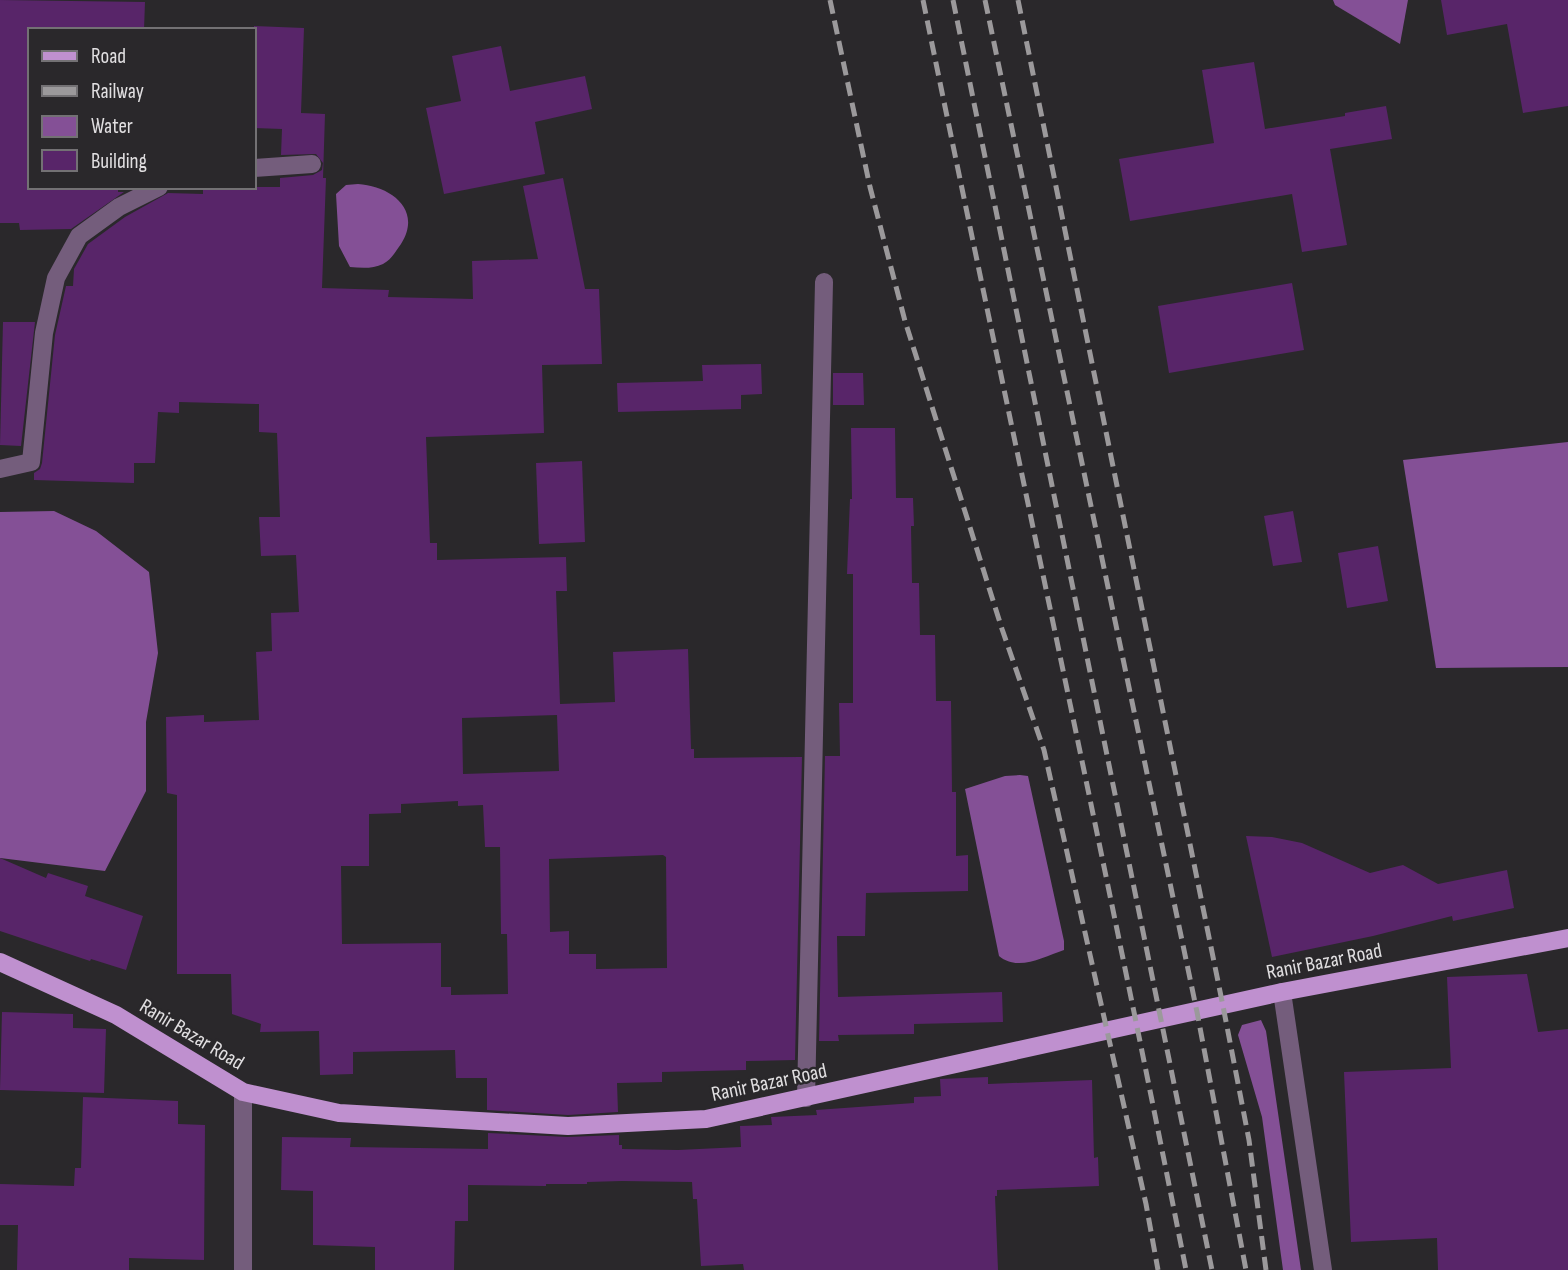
<svg xmlns="http://www.w3.org/2000/svg" width="1568" height="1270" viewBox="0 0 1568 1270" font-family="'Sofia Sans Condensed',sans-serif">
<rect width="100%" height="100%" fill="#2a282b"/>
<g fill="#845096">
<path d="M1333 0H1408L1400 44 1335 5Z"/>
<path d="M358 184C390 186 423 209 401 244 395 252 392 259 383 264 373 269 361 268 350 267L339 246 336 194 346 185Z"/>
<path d="M1568 442V667L1436 668 1403 460Z"/>
<path d="M54 511 96 531 149 572 158 653 146 722V791L105 871 0 858V512Z"/>
<path d="M1020 775 1028 776 1064 941V950C1043 957 1018 972 999 956L965 789 1005 776Z"/>
<path d="M1261 1020 1266 1031 1301 1270H1283L1262 1117 1238 1035 1242 1025Z"/>
</g>
<g fill="#582569" fill-rule="evenodd">
<path d="M0 0 145 2 144 30H30V187H118V192H124L71 229 20 230 19 223H0Z"/>
<path d="M1441 0H1568V106L1523 113 1507 24 1447 35Z"/>
<path d="M254 26 304 28 301 113 325 114 323 178H326L322 288 389 290 388 297 473 299 472 261 538 259 523 186 563 178 585 289H599L602 364 542 365 544 433 426 437 430 543H437V560L566 557 567 591H556L560 704 615 702 613 652 688 649 691 749H694V758L802 757 795 1060 746 1061V1070L662 1072V1082L617 1083 618 1112 568 1115 487 1110V1078H456L455 1050 353 1052V1074L320 1075 319 1031 260 1032 261 1024 232 1014 231 974H177V795L167 793 166 717 204 715V722L259 720 256 652 272 651 271 613 299 612 296 555 261 556 259 517H280L277 433 259 432V404L179 402V413L158 412 155 463H134V483L34 480V473L40 469 42 463 55 335 66 286H73L74 269 88 244 125 217 168 193 203 194V187H280V178L313 175 322 170 323 163 316 154 281 155 282 129 254 128ZM557 715 559 771 463 774 462 718ZM458 801V806L483 805 485 847H500L501 934H507L508 994 451 995V987H441V943L342 944 341 866H369V814L401 813V804ZM663 855 666 857 667 968 596 969V954H569V931L550 932 549 859Z"/>
<path d="M501 46 510 91 585 76 592 109 535 122 545 174 444 194 426 108 461 101 452 56Z"/>
<path d="M1254 62 1265 129 1345 116V113L1386 106 1392 139 1330 149 1347 245 1302 252 1292 194 1130 221 1119 159 1214 143 1202 70Z"/>
<path d="M1292 283 1304 350 1169 373 1158 306Z"/>
<path d="M3 322H35L21 446 0 445Z"/>
<path d="M761 364 762 394 741 395V409L618 412 617 383 703 381 702 365Z"/>
<path d="M833 373H863L864 405H833Z"/>
<path d="M851 428H895L896 498H913L914 526H911L912 583H919L920 635H935L936 701H951L952 792H956V856L968 855V891L866 893 865 936H837L838 997 1002 992 1003 1022 914 1024V1034L838 1035 839 1041H819L825 756H840L839 703H853V574H847L850 499H852Z"/>
<path d="M582 461 585 542 539 544 536 463Z"/>
<path d="M1293 511 1302 562 1273 566 1264 516Z"/>
<path d="M1378 546 1388 601 1347 608 1338 553Z"/>
<path d="M1246 836 1272 837 1302 843 1370 873 1403 865 1438 884 1507 870 1514 908 1453 921 1452 916 1373 936 1272 957Z"/>
<path d="M0 858 46 878 48 873 88 886 85 896 143 916 126 970 91 959 90 961 0 931Z"/>
<path d="M1527 974 1538 1032 1568 1029V1270H1438L1437 1238 1351 1242 1344 1072 1451 1068 1447 977Z"/>
<path d="M2 1012 73 1014V1028L106 1029 104 1093 0 1090Z"/>
<path d="M988 1077V1084L1092 1080 1094 1158 1098 1157 1099 1186 997 1190V1196H995L998 1270H744L743 1264 701 1266 697 1199H693L692 1182 622 1181 587 1182V1184H546V1186L468 1185V1221H455L454 1270H375V1247L313 1245V1191L281 1190 282 1137 351 1138 350 1147 488 1149V1133L567 1137 619 1135V1145H622V1149L678 1150 741 1147 740 1126 772 1125 771 1117 817 1115 816 1110 914 1103V1097L941 1096 940 1079Z"/>
<path d="M83 1097 178 1101V1124L205 1125 204 1260 129 1258V1270H17L18 1225H0V1184L74 1186 75 1168H81Z"/>
</g>
<g fill="none" stroke-linecap="round" stroke-linejoin="round">
<g stroke="#745d7c" stroke-width="18">
<path d="M254 168 312 164"/>
<path d="M0 469 31 462 44 333 56 278 79 236 119 207 159 187"/>
<path d="M1282 992 1323 1270"/>
<path d="M806 1098 824 282"/>
<path d="M243 1270V1092"/>
</g>
<path stroke="#bf90cf" stroke-width="18" d="M0 962 116 1015 243 1092 339 1113 568 1126 706 1119 1282 992 1568 938"/>
<g stroke="#9b999b" stroke-width="5" stroke-dasharray="14 7" stroke-linecap="butt">
<path d="M830 0 870 187 905 321 1002 629 1044 750 1146 1204 1158 1270"/>
<path d="M923 0C1010 424 1102 846 1186 1270"/>
<path d="M953 0 1212 1270"/>
<path d="M985 0 1197 1012 1246 1270"/>
<path d="M1018 0 1223 1006 1249 1140 1266 1270"/>
</g>
</g>
<g text-anchor="middle" stroke-width="5" stroke-linejoin="round" paint-order="stroke">
<g font-size="21" fill="#e1dfe1" stroke="#2a282b">
<text transform="translate(1324 961) rotate(-11)" y="7">Ranir Bazar Road</text>
<text transform="translate(192 1034) rotate(31)" y="7">Ranir Bazar Road</text>
<text transform="translate(769 1082) rotate(-12)" y="7">Ranir Bazar Road</text>
</g>
</g>
<rect x="28" y="28" width="228" height="161" fill="#2a282b" stroke="#737174" stroke-width="2"/>
<rect x="42" y="51" width="35" height="10" fill="#bf90cf" stroke="#737174" stroke-width="2"/>
<text x="91" y="63" font-size="21" fill="#e1dfe1">Road</text>
<rect x="42" y="86" width="35" height="10" fill="#9b999b" stroke="#737174" stroke-width="2"/>
<text x="91" y="98" font-size="21" fill="#e1dfe1">Railway</text>
<rect x="42" y="116" width="35" height="21" fill="#845096" stroke="#737174" stroke-width="2"/>
<text x="91" y="133" font-size="21" fill="#e1dfe1">Water</text>
<rect x="42" y="150" width="35" height="21" fill="#582569" stroke="#737174" stroke-width="2"/>
<text x="91" y="168" font-size="21" fill="#e1dfe1">Building</text>
</svg>
